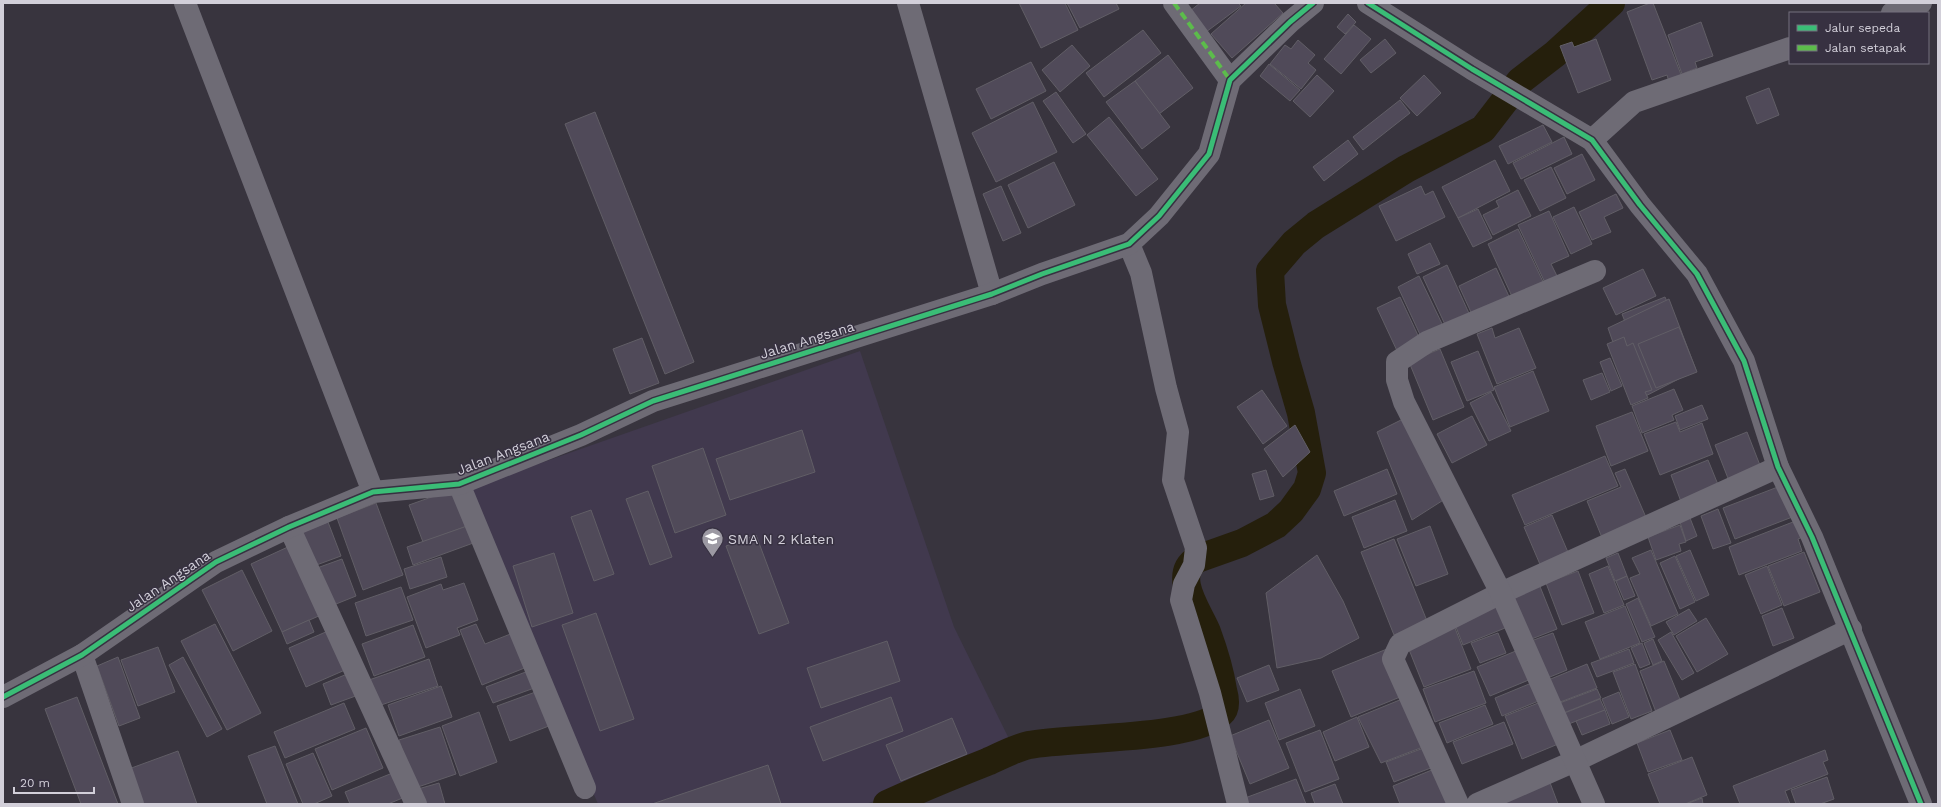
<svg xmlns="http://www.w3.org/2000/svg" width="1941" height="807" viewBox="0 0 1941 807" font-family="'Work Sans',sans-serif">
<rect width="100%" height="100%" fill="#38343e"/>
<path fill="#41394e" d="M860 351 954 627 1014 749 866 804H598L464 490Z"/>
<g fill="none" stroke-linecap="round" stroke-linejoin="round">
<path stroke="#251f0c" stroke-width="28" d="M887 804C920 789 954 775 987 762 1001 756 1015 748 1029 745 1069 737 1197 740 1221 713 1227 708 1225 697 1223 690 1220 670 1214 651 1207 632 1199 612 1171 576 1197 559L1242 543 1276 525 1291 511 1307 489 1312 473 1301 413 1286 361 1272 305 1270 271 1294 243 1316 225 1406 169 1483 129 1520 81 1555 54 1611 3"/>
</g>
<g fill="#504a59" stroke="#615e66">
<path d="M1019 3H1065L1078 30 1041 48Z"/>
<path d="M1067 3H1116L1119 9 1080 28Z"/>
<path d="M1200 3H1238L1241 6 1206 32 1190 11Z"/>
<path d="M1246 3H1274L1283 13 1232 58 1211 34Z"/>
<path d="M1650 3H1653L1682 77 1669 82 1667 75 1652 80 1627 12Z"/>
<path d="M1348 14 1356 22 1345 34 1337 27Z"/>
<path d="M1701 22 1713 56 1695 62 1697 68 1682 74 1668 35Z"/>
<path d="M1354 25 1371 39 1341 74 1324 59Z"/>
<path d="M1143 30 1161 53 1104 97 1086 73Z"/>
<path d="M1385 39 1396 53 1371 73 1360 60Z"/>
<path d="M1596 39 1611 80 1578 93 1560 46 1572 42 1574 47Z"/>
<path d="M1298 40 1315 55 1308 63 1316 70 1301 89 1270 64 1285 45 1291 49Z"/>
<path d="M1072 45 1090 66 1060 92 1042 70Z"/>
<path d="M1168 55 1193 88 1159 114 1135 81Z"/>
<path d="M1031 62 1046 91 991 119 976 89Z"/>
<path d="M1269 64 1300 90 1290 101 1260 76Z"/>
<path d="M1317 75 1334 91 1310 117 1293 101Z"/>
<path d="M1424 75 1441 93 1417 116 1400 98Z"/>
<path d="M1135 81 1170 127 1142 149 1106 102Z"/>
<path d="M1769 88 1779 115 1757 124 1746 97Z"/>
<path d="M1056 92 1086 134 1073 143 1043 101Z"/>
<path d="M1400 100 1410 113 1363 150 1353 137Z"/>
<path d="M1033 102 1057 152 996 182 972 133Z"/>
<path d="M595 112 694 362 665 374 565 124Z"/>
<path d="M1109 117 1158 179 1136 196 1087 135Z"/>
<path d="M1543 125 1552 142 1508 164 1499 146Z"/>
<path d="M1564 137 1572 154 1521 179 1513 163Z"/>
<path d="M1348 140 1358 154 1324 181 1313 167Z"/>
<path d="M1582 154 1595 180 1567 194 1554 168Z"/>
<path d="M1495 160 1510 191 1458 218 1442 187Z"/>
<path d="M1054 162 1075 205 1028 228 1008 185Z"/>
<path d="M1551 167 1566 198 1540 211 1524 180Z"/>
<path d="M1001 186 1021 233 1003 241 983 194Z"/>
<path d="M1421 186 1425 195 1433 191 1445 217 1396 241 1379 206Z"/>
<path d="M1518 190 1531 216 1493 235 1483 215 1499 207 1496 201Z"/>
<path d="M1616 194 1623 208 1604 217 1611 232 1592 240 1579 212Z"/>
<path d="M1574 207 1592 244 1571 254 1553 217Z"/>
<path d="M1478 209 1492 238 1473 247 1458 218Z"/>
<path d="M1549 211 1569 256 1551 264 1560 282 1547 287 1518 225Z"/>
<path d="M1518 229 1546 288 1515 303 1488 244Z"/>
<path d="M1430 243 1440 264 1417 274 1408 254Z"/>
<path d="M1447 265 1472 320 1448 331 1423 277Z"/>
<path d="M1496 268 1512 303 1475 321 1459 286Z"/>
<path d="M1643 269 1656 296 1616 315 1603 288Z"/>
<path d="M1419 276 1445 330 1423 341 1398 287Z"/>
<path d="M1400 297 1422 344 1399 355 1377 308Z"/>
<path d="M1665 297 1677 325 1633 342 1622 314Z"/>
<path d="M1669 299 1696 370 1634 402 1608 328Z"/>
<path d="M1679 327 1697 372 1656 388 1638 344Z"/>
<path d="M1492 328 1495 338 1519 328 1536 368 1497 384 1477 334Z"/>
<path d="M1624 337 1627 346 1633 343 1652 390 1645 392 1648 398 1631 405 1607 344Z"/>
<path d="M642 338 659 383 630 394 613 349Z"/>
<path d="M1440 349 1464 407 1433 420 1409 362Z"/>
<path d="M1478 351 1494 390 1467 401 1451 362Z"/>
<path d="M1610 358 1622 386 1611 391 1600 362Z"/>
<path d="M1533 371 1549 411 1510 427 1494 387Z"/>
<path d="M1602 373 1610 392 1591 400 1583 380Z"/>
<path d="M1674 389 1683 410 1672 415 1674 420 1642 433 1632 406Z"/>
<path d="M1262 390 1287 426 1263 444 1237 407Z"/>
<path d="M1491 392 1511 431 1489 441 1470 403Z"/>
<path d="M1702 405 1708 419 1680 430 1675 416Z"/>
<path d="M1632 412 1648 451 1611 466 1596 426Z"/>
<path d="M1472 416 1487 445 1452 463 1437 434Z"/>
<path d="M1405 418 1445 499 1412 520 1377 432Z"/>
<path d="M1676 422 1680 432 1702 423 1713 454 1660 475 1644 434Z"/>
<path d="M1295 425 1310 452 1283 477 1264 449Z"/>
<path d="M802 430 815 472 730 500 716 459Z"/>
<path d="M1747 432 1763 473 1731 486 1715 445Z"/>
<path d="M703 448 726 515 675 533 652 466Z"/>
<path d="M1605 456 1618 486 1525 525 1512 495Z"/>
<path d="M1708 460 1721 492 1683 507 1671 475Z"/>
<path d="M1387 469 1397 494 1344 516 1334 491Z"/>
<path d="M1625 469 1648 522 1603 540 1587 501 1621 487 1615 473Z"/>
<path d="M1266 470 1274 496 1260 500 1252 474Z"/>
<path d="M1783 485 1795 516 1735 539 1723 508Z"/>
<path d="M457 488 470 525 423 542 409 505Z"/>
<path d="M648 491 672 557 650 565 626 499Z"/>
<path d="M1395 500 1407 531 1364 548 1352 517Z"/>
<path d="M376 503 403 575 363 590 337 518Z"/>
<path d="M1718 509 1731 543 1713 549 1701 516Z"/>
<path d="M591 510 614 574 594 581 571 517Z"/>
<path d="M1552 515 1570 557 1542 569 1524 527Z"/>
<path d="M1690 518 1697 536 1686 541 1680 522Z"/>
<path d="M1798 520 1805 536 1798 539 1802 551 1739 575 1729 547Z"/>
<path d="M328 522 341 556 311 567 298 534Z"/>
<path d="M470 525 476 542 413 565 407 547Z"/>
<path d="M1680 525 1686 542 1679 544 1681 551 1656 560 1648 537Z"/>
<path d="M1430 526 1448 574 1416 586 1397 539Z"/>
<path d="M756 535 789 623 759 634 726 546Z"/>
<path d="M1394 539 1427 621 1394 635 1361 552Z"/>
<path d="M290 546 321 615 282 632 251 564Z"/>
<path d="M1651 550 1678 614 1651 626 1630 578 1640 574 1632 558Z"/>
<path d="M1690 550 1709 595 1696 601 1676 556Z"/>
<path d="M1804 552 1820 592 1784 606 1768 566Z"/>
<path d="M554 553 573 613 532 627 513 566Z"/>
<path d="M1618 553 1627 576 1615 581 1606 558Z"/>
<path d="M1317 555 1343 601 1359 638 1321 658 1277 668 1266 593Z"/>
<path d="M1675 556 1695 602 1680 609 1660 563Z"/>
<path d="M441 557 447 577 410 589 404 569Z"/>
<path d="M342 559 356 596 331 606 317 568Z"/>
<path d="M1608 566 1624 605 1604 613 1589 574Z"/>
<path d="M1767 566 1782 605 1761 614 1745 575Z"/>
<path d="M242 570 272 631 233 651 202 590Z"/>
<path d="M1578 571 1594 613 1562 625 1546 583Z"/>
<path d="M1627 576 1635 596 1624 600 1616 581Z"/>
<path d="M464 583 478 620 457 628 460 635 426 648 407 597 441 584 443 590Z"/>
<path d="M1539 584 1557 629 1529 640 1511 594Z"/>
<path d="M401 587 413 620 366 636 355 603Z"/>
<path d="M1638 598 1655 637 1642 642 1626 604Z"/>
<path d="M1501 603 1510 626 1463 645 1454 622Z"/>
<path d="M1625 606 1640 643 1600 659 1585 622Z"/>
<path d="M1782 608 1794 638 1773 646 1762 616Z"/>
<path d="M1689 609 1697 621 1674 635 1666 622Z"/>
<path d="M596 613 634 719 600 731 562 625Z"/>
<path d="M1706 618 1728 654 1697 672 1676 636Z"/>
<path d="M309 620 314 632 287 644 282 632Z"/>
<path d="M1453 623 1471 669 1424 687 1406 642Z"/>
<path d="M215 624 261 713 227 730 181 641Z"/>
<path d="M476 624 485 644 513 633 527 667 482 685 460 630Z"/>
<path d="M413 625 425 657 374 676 362 644Z"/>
<path d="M328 631 345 670 306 687 289 648Z"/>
<path d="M1671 632 1694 673 1682 680 1658 640Z"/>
<path d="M1498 633 1506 653 1480 663 1471 643Z"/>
<path d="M1553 633 1567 670 1545 679 1531 641Z"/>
<path d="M1653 639 1662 661 1653 665 1644 643Z"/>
<path d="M887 641 900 681 821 708 807 668Z"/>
<path d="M1642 643 1650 664 1640 668 1631 648Z"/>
<path d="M158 647 175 692 138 706 121 660Z"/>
<path d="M1523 648 1536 677 1490 696 1477 667Z"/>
<path d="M1387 649 1405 695 1351 717 1332 671Z"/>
<path d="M1629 649 1634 663 1597 677 1591 663Z"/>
<path d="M118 657 140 718 119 726 97 666Z"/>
<path d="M183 657 222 729 207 737 169 665Z"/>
<path d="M429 659 438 686 378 706 369 680Z"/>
<path d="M1664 661 1681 702 1656 712 1640 671Z"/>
<path d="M1587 664 1597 688 1555 704 1546 681Z"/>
<path d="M1635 664 1652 711 1631 719 1613 672Z"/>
<path d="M1269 665 1279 690 1247 702 1237 678Z"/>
<path d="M531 670 537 687 493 703 486 687Z"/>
<path d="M1474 671 1486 703 1435 722 1423 689Z"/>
<path d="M352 672 361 694 331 705 323 684Z"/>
<path d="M1534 682 1541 700 1502 716 1495 698Z"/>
<path d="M441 686 452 717 399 736 388 705Z"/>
<path d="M1300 689 1315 726 1279 740 1265 703Z"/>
<path d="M1597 689 1601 698 1561 714 1557 704Z"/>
<path d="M541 690 554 724 510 741 497 706Z"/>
<path d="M1619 692 1629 717 1612 724 1602 699Z"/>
<path d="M77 697 118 804H81L45 709Z"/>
<path d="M891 697 903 731 823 761 810 727Z"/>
<path d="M1407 697 1423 747 1381 763 1358 717Z"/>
<path d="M1600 699 1605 710 1566 725 1562 714Z"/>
<path d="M1546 700 1563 742 1522 759 1505 716Z"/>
<path d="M344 703 355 729 285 758 274 732Z"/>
<path d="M1485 705 1493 724 1447 743 1439 723Z"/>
<path d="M1605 710 1610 724 1582 735 1576 721Z"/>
<path d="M479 712 497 762 460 776 442 726Z"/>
<path d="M1357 717 1369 747 1335 761 1323 732Z"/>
<path d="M952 718 967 754 901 781 886 745Z"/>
<path d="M1269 720 1289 768 1250 784 1230 736Z"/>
<path d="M1504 722 1513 744 1462 764 1453 742Z"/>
<path d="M440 727 456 774 415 788 399 740Z"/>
<path d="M366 728 383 768 332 790 315 749Z"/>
<path d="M1320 730 1339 779 1305 792 1286 743Z"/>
<path d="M1670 730 1682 760 1648 772 1637 743Z"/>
<path d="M275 746 298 804H267L248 756Z"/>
<path d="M1429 746 1436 766 1394 782 1386 762Z"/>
<path d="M1825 750 1828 760 1823 762 1828 774 1785 791 1790 804H1740L1733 786Z"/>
<path d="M178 751 197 804H139L126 770Z"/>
<path d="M313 753 332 796 314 804H303L286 764Z"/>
<path d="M1692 757 1707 795 1685 804H1660L1648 774Z"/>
<path d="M768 765 781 804H652Z"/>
<path d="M1439 767 1454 804H1400L1393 786Z"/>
<path d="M395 772 405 797 388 804H350L345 792Z"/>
<path d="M1827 777 1834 799 1820 804H1796L1791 790Z"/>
<path d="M1296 779 1306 804H1247L1245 798Z"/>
<path d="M1549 780 1558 804H1483Z"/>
<path d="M439 783 445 804H422L418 789Z"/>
<path d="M1335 784 1343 804H1315L1311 793Z"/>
<path d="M1702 798 1703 804H1686Z"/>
</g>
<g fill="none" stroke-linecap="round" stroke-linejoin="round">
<g stroke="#6e6b75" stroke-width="22">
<path d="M185 3 373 492"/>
<path d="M908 3 992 294"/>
<path d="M1174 3 1230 80"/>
<path d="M1368 3 1472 69 1592 140 1640 205 1697 274 1744 361 1778 467 1812 537 1921 804"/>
<path d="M1892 13 1921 3"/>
<path d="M1592 140 1634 102 1790 48"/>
<path d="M1129 244 1141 273 1166 388 1178 432 1173 480 1196 548 1194 565 1184 584 1181 600 1210 693 1238 804"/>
<path d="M459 484 585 788"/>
<path d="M289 527 416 804"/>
<path d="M82 655 133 804"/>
<path d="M3 697 82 655 216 562 289 527 373 492 459 484 581 435 653 401 992 294 1042 274 1129 244 1159 216 1209 154 1230 80 1290 22 1313 3"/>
<path d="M1458 804 1393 659 1400 644 1501 593 1778 467"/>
<path d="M1477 804 1575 761 1851 629"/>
<path d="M1594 804 1501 593 1404 402 1397 380V362L1427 342 1595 271"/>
</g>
<path stroke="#5cbc4b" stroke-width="4" stroke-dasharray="8 4" stroke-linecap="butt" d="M1174 3 1230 80"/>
<defs>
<g id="cycleway">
<path d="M1368 3 1472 69 1592 140 1640 205 1697 274 1744 361 1778 467 1812 537 1921 804"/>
<path d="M3 697 82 655 216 562 289 527 373 492 459 484 581 435 653 401 992 294 1042 274 1129 244 1159 216 1209 154 1230 80 1290 22 1313 3"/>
</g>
</defs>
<use href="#cycleway" stroke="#373141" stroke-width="8"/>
<use href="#cycleway" stroke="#3abd76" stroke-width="5"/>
</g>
<defs>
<symbol id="school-pin" viewBox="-11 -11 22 30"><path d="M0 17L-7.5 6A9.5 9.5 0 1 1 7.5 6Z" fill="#9c99a3" stroke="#373141"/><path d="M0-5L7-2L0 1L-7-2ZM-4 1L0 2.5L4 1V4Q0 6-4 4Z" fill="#fff"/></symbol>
</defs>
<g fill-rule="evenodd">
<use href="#school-pin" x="700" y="526" width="25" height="34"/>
</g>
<g text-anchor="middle" stroke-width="3" stroke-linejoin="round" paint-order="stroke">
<g font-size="14" fill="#d2cfd9" stroke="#373141">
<text transform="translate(807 340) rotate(-17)" y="5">Jalan Angsana</text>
<text transform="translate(503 453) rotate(-21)" y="5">Jalan Angsana</text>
<text transform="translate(168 581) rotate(-34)" y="5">Jalan Angsana</text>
</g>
<g font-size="14" fill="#d2cfd9" stroke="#373141" text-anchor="start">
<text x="728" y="544">SMA N 2 Klaten</text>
</g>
</g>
<rect width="1941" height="807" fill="none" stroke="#d2cfd9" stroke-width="8"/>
<rect x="1789" y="12" width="140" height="52" fill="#373141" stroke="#75707e"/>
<rect x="1797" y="25" width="20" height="6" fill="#3abd76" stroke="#75707e"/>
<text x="1825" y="32" font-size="12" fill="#d2cfd9">Jalur sepeda</text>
<rect x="1797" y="45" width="20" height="6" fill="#5cbc4b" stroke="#75707e"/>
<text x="1825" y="52" font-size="12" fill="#d2cfd9">Jalan setapak</text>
<path d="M14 787v6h80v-6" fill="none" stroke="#d2cfd9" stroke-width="2"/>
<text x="20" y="787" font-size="12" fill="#d2cfd9" stroke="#373141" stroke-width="3" paint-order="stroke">20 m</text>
</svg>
